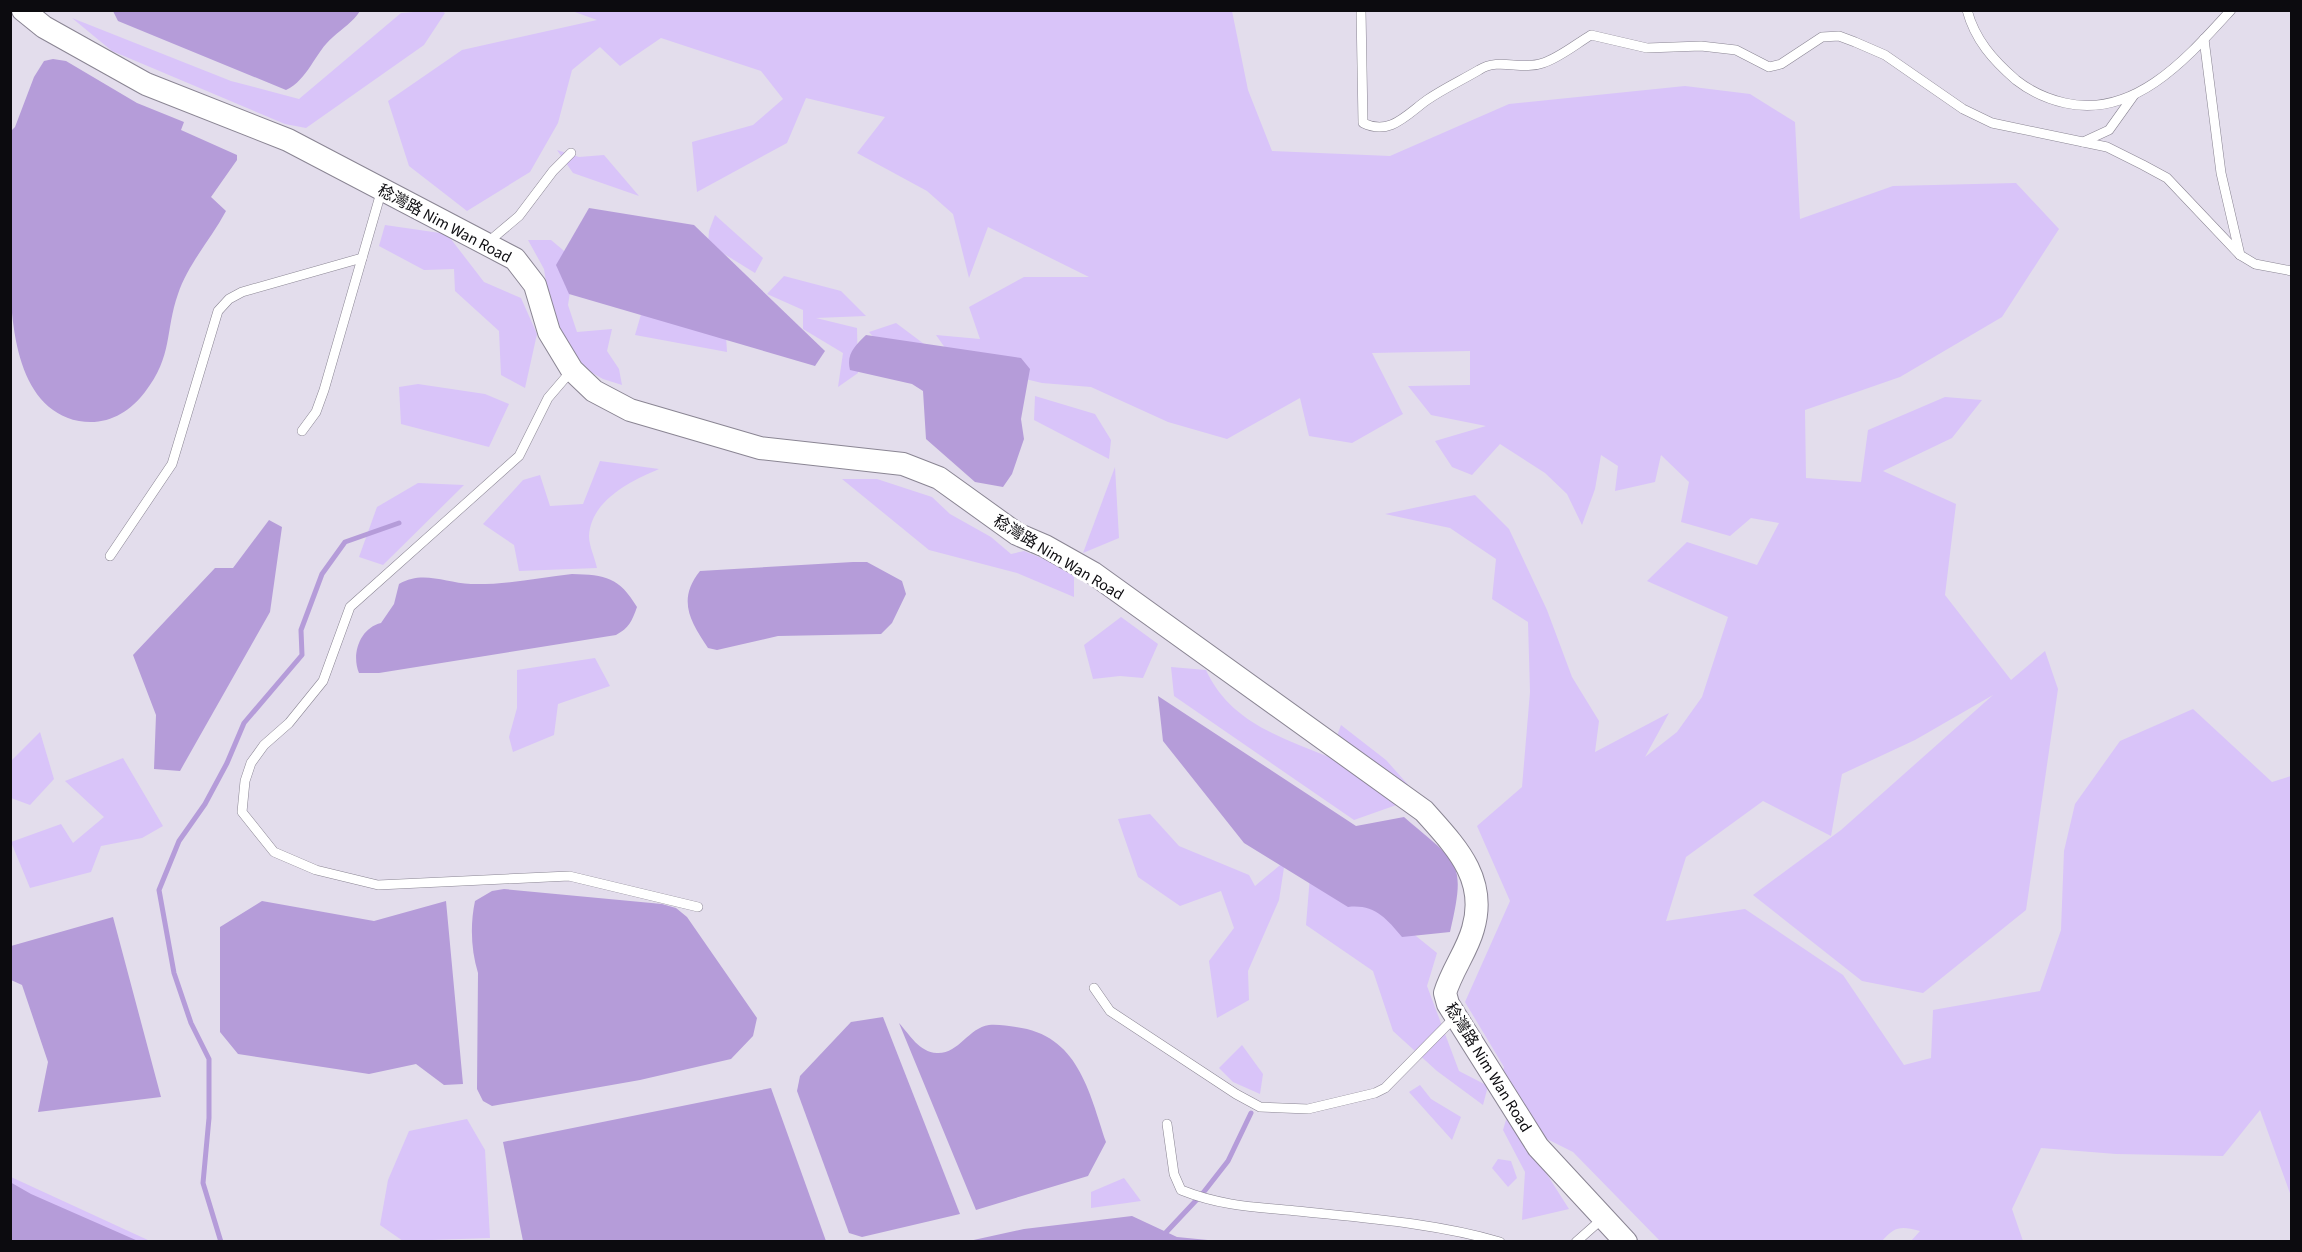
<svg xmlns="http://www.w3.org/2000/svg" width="2302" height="1252" viewBox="0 0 2302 1252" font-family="'Source Sans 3','Noto Sans SC',sans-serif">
<rect width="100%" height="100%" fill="#e3ddec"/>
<g fill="#d9c4f9">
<path d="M440 10 445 13 424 45 306 128 285 124 112 51 72 18 231 81 299 99 401 13Z"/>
<path d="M572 11H1232L1248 90 1272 151 1390 156 1509 104 1685 86 1750 94 1795 122 1800 219 1893 186 2016 183 2059 229 2002 317 1900 377 1805 410 1806 478 1861 482 1868 430 1945 397 1982 400 1952 438 1883 471 1956 504 1945 595 2011 680 2045 651 2058 689 2026 910 1923 993 1862 981 1753 895 1841 830 1993 695 1915 740 1842 774 1831 836 1763 801 1686 857 1666 921 1745 909 1843 975 1904 1065 1931 1058 1933 1010 2040 991 2061 930 2064 851 2075 804 2120 741 2193 709 2272 782 2291 776V1196L2260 1110 2223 1156 2116 1154 2041 1148 2012 1209 2023 1241H1911L1920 1231C1901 1226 1895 1226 1882 1241H1660L1573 1152 1547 1139 1498 1091 1504 1067 1465 1002 1510 901 1477 826 1522 787 1530 692 1528 622 1492 599 1496 559 1450 528 1385 514 1475 495 1509 529 1547 610 1572 677 1599 721 1595 752 1669 713 1645 757 1677 732 1702 697 1728 617 1647 581 1687 542 1757 565 1779 523 1751 518 1730 536 1681 522 1689 482 1661 455 1655 482 1615 491 1618 466 1601 455 1595 489 1582 525 1567 494 1545 473 1500 444 1472 475 1452 467 1435 441 1486 426 1431 415 1408 386 1470 385V351L1372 353 1403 414 1352 443 1309 436 1300 398 1227 439 1168 422 1091 387 1042 383 955 362 936 335 980 339 969 307 1024 277H1089L988 227 969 278 953 214 927 191 857 153 885 117 806 98 787 143 697 192 692 142 753 125 783 99 761 71 661 38 620 66 600 47 572 70 558 123 530 172 467 211 409 166 388 101 462 50 597 20Z"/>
<path d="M557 150 579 157 604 155 639 196 573 173Z"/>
<path d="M715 215 763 258 755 273 708 244 709 231Z"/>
<path d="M385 225 447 234 484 282 521 298 537 334 525 388 501 375 499 331 455 291 454 269 424 270 379 246Z"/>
<path d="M528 240H551L575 260 568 305 577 332 612 329 607 351 619 369 622 385 603 379 557 353 544 269Z"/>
<path d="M784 276 841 291 866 316 816 318 857 328 858 373 838 387 843 353 803 329V310L767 294Z"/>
<path d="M642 311 726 336 727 352 635 335Z"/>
<path d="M896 323 928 347 902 370 869 332Z"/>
<path d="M418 384 485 394 509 404 489 447 401 424 399 387Z"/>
<path d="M1035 396 1095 414 1111 440 1109 459 1034 420Z"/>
<path d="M600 461 659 469C631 481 591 500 589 536 589 546 595 558 597 568L519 571 514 545 483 524 523 480 540 475 550 506 583 504Z"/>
<path d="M1115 467 1119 538 1083 553Z"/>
<path d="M842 479H877L932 497 950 514 991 537 1011 554 1024 551 1074 571V597L1017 573 929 550Z"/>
<path d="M418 483 464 485 383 565 359 557 377 507Z"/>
<path d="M1121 617 1158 644 1143 678 1120 676 1093 679 1084 645Z"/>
<path d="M595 658 610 686 558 704 554 735 513 752 509 737 517 708V670Z"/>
<path d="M1171 667 1206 670C1230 722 1280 737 1329 757L1341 725 1386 760 1419 797 1354 820 1174 696Z"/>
<path d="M40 732 54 779 30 805 11 798 12 760Z"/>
<path d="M123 758 163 826 142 838 101 846 91 872 30 888 11 842 61 824 73 843 104 817 65 781Z"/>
<path d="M1150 814 1179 846 1249 875 1255 886 1285 861 1279 900 1248 971 1249 1000 1217 1018 1209 961 1234 928 1221 891 1180 906 1138 877 1118 819Z"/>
<path d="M1310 876 1364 894 1437 953 1427 986 1459 1071 1488 1086 1483 1105 1437 1071 1393 1031 1373 971 1306 925Z"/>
<path d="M1242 1045 1263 1074 1260 1094 1233 1082 1219 1068Z"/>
<path d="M1420 1085 1431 1099 1461 1117 1452 1140 1409 1092Z"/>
<path d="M1508 1113 1569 1209 1522 1220 1525 1172 1503 1130Z"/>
<path d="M467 1119 485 1150 490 1238 403 1241 380 1225 388 1180 409 1131Z"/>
<path d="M1498 1159 1511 1161 1517 1178 1508 1187 1492 1168Z"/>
<path d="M11 1177 150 1241H11Z"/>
<path d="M1124 1178 1141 1201 1091 1208V1192Z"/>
</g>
<g fill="#b59cd9">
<path d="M113 11H360C352 23 344 27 333 37 315 52 308 80 286 90L118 21Z"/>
<path d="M53 59 66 61 137 103 184 122 181 130 237 155V160L211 197 226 211C211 239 188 264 178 294 165 331 173 356 145 392 129 413 106 426 79 421 4 406 10 289 10 231 10 198 10 165 11 131L15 127 34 77 44 61Z"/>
<path d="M589 208 694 225 825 351 815 366 569 294 556 265Z"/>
<path d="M866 335 1021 358 1030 369 1021 419 1024 439 1012 474 1003 487 975 482 926 439 923 391 912 384 850 370C846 354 855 346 866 335Z"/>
<path d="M269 520 282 527 270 612 180 771 154 769 156 715 133 655 215 568H233Z"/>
<path d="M853 562H867L902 581 906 594 892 623 881 634 778 636 717 650 708 648C690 621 677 600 700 571Z"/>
<path d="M572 574C606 575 619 577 637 607 632 621 629 628 616 635L379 673H359C351 654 360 628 381 623L394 604 399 584C423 570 445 583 471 584 504 585 539 578 572 574Z"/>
<path d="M1158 696 1356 826 1404 817C1458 864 1467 859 1450 932L1402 937C1386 918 1374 904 1348 907L1244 843 1163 741Z"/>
<path d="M504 889 662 904 676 908 687 917 757 1018 753 1036 731 1059 640 1080 492 1106 483 1101 477 1089 478 973C471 950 470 925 475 901L492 891Z"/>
<path d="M262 901 374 921 446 901 463 1084 444 1085 416 1064 369 1074 238 1054 220 1032V927Z"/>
<path d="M113 917 161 1097 38 1112 48 1062 22 985 11 980V946Z"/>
<path d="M883 1017 960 1214 862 1237 849 1233 797 1091 800 1076 851 1022Z"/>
<path d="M899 1023C910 1035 919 1052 937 1053 959 1054 968 1028 989 1025 997 1024 1008 1026 1016 1027 1078 1035 1089 1091 1106 1142L1088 1176 976 1210Z"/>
<path d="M771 1088 826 1241H523L503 1142Z"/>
<path d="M10 1182 31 1194 138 1241H11Z"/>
<path d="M1132 1216 1177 1237 1218 1241H969L1024 1229Z"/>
</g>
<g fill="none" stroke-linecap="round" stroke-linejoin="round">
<g stroke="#b59cd9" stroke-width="5">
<path d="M221 1242 203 1183 209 1118V1059L191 1023 174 973 159 890 179 841 205 804 227 763 244 723 302 655 301 630 322 574 345 542 399 523"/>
<path d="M1157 1242 1203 1193 1228 1161 1251 1113"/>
</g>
<defs>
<g id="service">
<path d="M1361 10 1363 123C1390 136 1406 115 1427 100 1443 89 1462 80 1479 70 1499 57 1521 71 1543 63 1559 58 1576 44 1591 35L1647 48 1701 46 1736 50 1769 67 1781 64 1822 37 1839 36 1855 42 1885 55 1963 109 1992 123 2107 147 2143 165 2167 178 2240 255 2255 264 2292 271"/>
<path d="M1967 10C1975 40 1993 60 2016 80 2030 91 2048 99 2065 103 2135 119 2188 57 2231 10"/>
<path d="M2204 39 2221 173 2240 255"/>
<path d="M2083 142 2109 130 2134 95"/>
<path d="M487 243 519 216 553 171 571 153"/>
<path d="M572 370 548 398 519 456 350 607 323 681 289 723 264 745 251 763 245 781 242 812 274 852 316 870 378 885 569 876 698 907"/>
<path d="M302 431 316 412 324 390 382 189"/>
<path d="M110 556 172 464 218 311 229 299 242 292 362 258"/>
<path d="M1094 988 1110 1011 1236 1094 1260 1107 1308 1109 1375 1093 1385 1088 1456 1016"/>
<path d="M1167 1124 1174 1174 1181 1190C1221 1206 1254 1207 1297 1211 1364 1218 1435 1223 1500 1242"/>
<path d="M1576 1242 1602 1219"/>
</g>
<path id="tertiary" d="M23 10 44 27 146 84 288 140 515 259 535 285 549 332 572 370 594 391 630 410 760 448 903 464 939 478 1017 534 1045 546 1093 573 1424 811C1455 846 1488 878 1473 929 1467 951 1452 970 1445 993L1448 1004 1538 1147 1626 1242"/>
</defs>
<use href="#service" stroke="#8a8593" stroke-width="10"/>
<use href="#tertiary" stroke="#8a8593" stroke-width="24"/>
<use href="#service" stroke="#fff" stroke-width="9"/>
<use href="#tertiary" stroke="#fff" stroke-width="22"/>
</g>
<g text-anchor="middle" stroke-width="6" stroke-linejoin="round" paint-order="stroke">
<g font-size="16" fill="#0c0b0f" stroke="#fff">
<text transform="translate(445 223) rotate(28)" y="6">稔灣路 Nim Wan Road</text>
<text transform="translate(1059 557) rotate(31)" y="6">稔灣路 Nim Wan Road</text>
<text transform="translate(1489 1067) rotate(58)" y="6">稔灣路 Nim Wan Road</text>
</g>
</g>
<rect width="2302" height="1252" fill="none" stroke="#0c0b0f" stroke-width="24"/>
</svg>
